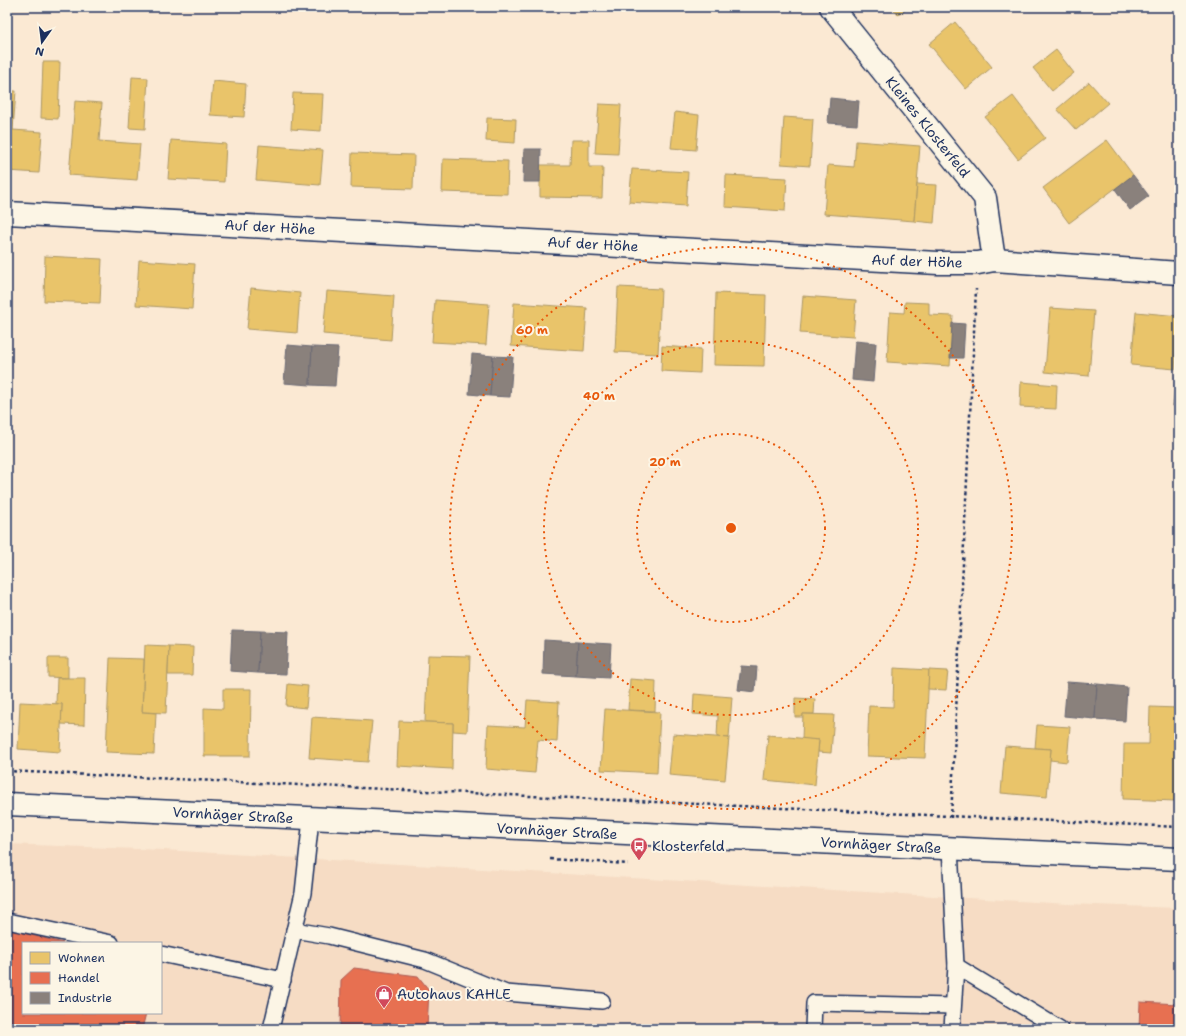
<svg xmlns="http://www.w3.org/2000/svg" width="1186" height="1036" viewBox="0 0 1186 1036" font-family="'Shantell Sans',sans-serif">
<rect width="100%" height="100%" fill="#fbe9d3"/>
<filter id="ink" filterUnits="userSpaceOnUse"><feTurbulence type="fractalNoise" baseFrequency=".025" numOctaves="2"/><feDisplacementMap in="SourceGraphic" scale="8" xChannelSelector="R" yChannelSelector="G"/><feConvolveMatrix kernelMatrix="1 2 1 2 8 2 1 2 1" color-interpolation-filters="sRGB"/></filter>
<g filter="url(#ink)">
<path fill="#f6dcc4" fill-rule="evenodd" d="M7 844 164 850 1068 904 1179 908V1029H7ZM23 943H161V1013H23Z"/>
<g fill="#e9c46a" stroke="#ab9766">
<path d="M892 7H909L898 15Z"/>
<path d="M955 22 992 67 966 89 929 44Z"/>
<path d="M1056 50 1074 73 1052 91 1033 68Z"/>
<path d="M43 62H60L58 119 41 118Z"/>
<path d="M132 77 148 78 145 129 129 128Z"/>
<path d="M213 81 246 84 244 117 210 115Z"/>
<path d="M1089 82 1108 103 1076 130 1057 109Z"/>
<path d="M7 91H16L13 130 42 132 39 173 7 171Z"/>
<path d="M293 93 323 94 321 131 291 129Z"/>
<path d="M1013 96 1045 138 1018 159 985 117Z"/>
<path d="M75 101 102 103 99 141 140 144 137 180 69 175Z"/>
<path d="M599 104 621 105 618 154 595 153Z"/>
<path d="M675 112 699 115 696 150 671 148Z"/>
<path d="M784 117 813 119 810 166 781 164Z"/>
<path d="M487 118 516 119 515 143 486 141Z"/>
<path d="M171 140 226 144 224 182 168 179Z"/>
<path d="M571 140H589V167H603L602 198 540 197V165H570Z"/>
<path d="M1107 140 1133 175 1069 223 1043 188Z"/>
<path d="M856 141 920 146 914 221 824 214 828 165 854 167Z"/>
<path d="M259 145 323 150 320 185 256 180Z"/>
<path d="M352 153 414 155 413 189 351 187Z"/>
<path d="M443 159 508 161 507 194 442 192Z"/>
<path d="M632 169 688 172 686 206 629 202Z"/>
<path d="M726 175 787 178 785 211 725 207Z"/>
<path d="M917 184 937 185 934 223 914 221Z"/>
<path d="M45 256 102 259 100 303 44 301Z"/>
<path d="M139 260 195 264 192 309 136 305Z"/>
<path d="M618 287 661 289 658 354 615 352Z"/>
<path d="M251 288 300 293 297 333 247 329Z"/>
<path d="M327 291 394 296 391 340 323 334Z"/>
<path d="M716 293 766 295 764 366 714 365Z"/>
<path d="M803 296 856 300 853 337 800 333Z"/>
<path d="M435 300 489 304 486 345 432 342Z"/>
<path d="M905 302 929 303V315L953 316 950 366 887 362 890 312 904 313Z"/>
<path d="M514 303 587 308 584 351 511 346Z"/>
<path d="M1050 308 1094 311 1089 376 1045 372Z"/>
<path d="M1136 312 1179 316 1175 369 1131 365Z"/>
<path d="M662 346 701 349 700 373 661 371Z"/>
<path d="M1021 382 1057 385 1056 409 1020 407Z"/>
<path d="M145 645 169 646 166 713 142 712Z"/>
<path d="M169 646 193 647 192 675H168Z"/>
<path d="M428 655 470 656 467 732 453 731V723L425 722Z"/>
<path d="M48 658H68V678L48 677Z"/>
<path d="M110 658 144 659 142 712 156 713 154 754 106 752Z"/>
<path d="M894 668 929 670 925 758 867 756 869 706 893 707Z"/>
<path d="M929 670 948 671 946 690 928 689Z"/>
<path d="M57 678H85L84 725 61 724 62 704H56Z"/>
<path d="M630 679 656 681 655 711 628 710Z"/>
<path d="M288 684 308 686 306 708 286 706Z"/>
<path d="M223 689H251L250 756H204V708L223 709Z"/>
<path d="M694 694 732 697 729 738 717 737 718 716 693 714Z"/>
<path d="M795 698 815 699 814 714H803V717H795Z"/>
<path d="M527 700 559 702 557 742 538 740 535 773 486 769 488 725 525 727Z"/>
<path d="M20 702 62 704 60 752 18 749Z"/>
<path d="M1150 707 1178 708 1176 801 1123 799 1124 744H1149Z"/>
<path d="M605 709 660 712 657 773 601 770Z"/>
<path d="M803 714 834 715 831 753 818 752 819 740 802 739Z"/>
<path d="M312 717 372 721 368 762 309 758Z"/>
<path d="M399 721 453 723 452 769 397 766Z"/>
<path d="M1037 725 1070 727 1067 762 1050 760 1051 749 1035 748Z"/>
<path d="M673 734 729 738 725 780 669 775Z"/>
<path d="M768 735 819 740 815 785 764 780Z"/>
<path d="M1005 746 1051 749 1047 797 1001 793Z"/>
</g>
<g fill="#e76f51" stroke="#aa5c55">
<path d="M7 929 63 943H23V1013H146L142 1029H7Z"/>
<path d="M354 968 418 976 429 990 427 1029H340L341 980Z"/>
<path d="M1140 1002 1179 1004V1029H1139Z"/>
</g>
<g fill="#8a817c" stroke="#696873">
<path d="M830 98 859 101 857 125 828 123Z"/>
<path d="M524 149H541L540 182H523Z"/>
<path d="M1133 175 1149 196 1130 210 1115 189Z"/>
<path d="M952 323 965 324 963 358H950Z"/>
<path d="M855 341 876 343 873 382 852 380Z"/>
<path d="M287 345 312 347 310 385 284 383Z"/>
<path d="M312 347 338 348 335 386 310 385Z"/>
<path d="M472 354 493 356 490 396 469 394Z"/>
<path d="M493 356 513 357 510 397 490 396Z"/>
<path d="M1176 375H1179V407L1173 406Z"/>
<path d="M232 630 260 631 258 673 230 671Z"/>
<path d="M260 631 288 632 286 674 258 673Z"/>
<path d="M544 640 578 642 576 676 543 674Z"/>
<path d="M578 642 611 644 609 678 576 676Z"/>
<path d="M741 666 757 667 755 692 738 690Z"/>
<path d="M1067 682 1097 684 1095 719 1064 716Z"/>
<path d="M1097 684 1127 687 1125 721 1095 719Z"/>
</g>
<g fill="none" stroke-linecap="round" stroke-linejoin="round">
<defs>
<g id="lane">
<path d="M950 848 956 966 952 1029"/>
<path d="M7 921 111 943"/>
<path d="M294 930 329 936 425 960 506 993 602 1001"/>
<path d="M161 954 283 980"/>
<path d="M956 966 1060 1029"/>
<path d="M271 1029 303 893 311 819"/>
<path d="M813 1029 814 1003 953 1006"/>
</g>
<g id="street">
<path d="M831 7 985 198 994 260"/>
<path d="M7 213 938 263H978L994 260 1179 273"/>
</g>
<path id="secondary" d="M7 804 1179 859"/>
</defs>
<use href="#lane" stroke="#1b2f5e" stroke-width="18"/>
<use href="#street" stroke="#1b2f5e" stroke-width="25"/>
<use href="#secondary" stroke="#1b2f5e" stroke-width="25"/>
<g stroke="#1b2f5e" stroke-width="2.5" stroke-dasharray="3 3" stroke-linecap="butt">
<path d="M7 771 1179 827"/>
<path d="M951 818 976 289"/>
<path d="M550 859 628 864"/>
</g>
<use href="#lane" stroke="#fcf5e5" stroke-width="15"/>
<use href="#street" stroke="#fcf5e5" stroke-width="22"/>
<use href="#secondary" stroke="#fcf5e5" stroke-width="22"/>
</g>
</g>
<g fill="none" stroke="#e8590c" stroke-width="2" stroke-dasharray="2 4">
<circle cx="731" cy="528" r="94"/>
<circle cx="731" cy="528" r="187"/>
<circle cx="731" cy="528" r="281"/>
</g>
<defs>
<symbol id="bus-pin" viewBox="-11 -11 22 30"><path d="M0 17L-7.5 6A9.5 9.5 0 1 1 7.5 6Z" fill="#d1495b" stroke="#fcf5e5"/><path d="M-5-6H5V4H4V6H2V4H-2V6H-4V4H-5ZM-3.5-4V0h7V-4ZM-3.5 1.2v1.5H-2V1.2ZM2 1.2v1.5H3.5V1.2Z" fill="#fff"/></symbol>
<symbol id="shop-pin" viewBox="-11 -11 22 30"><path d="M0 17L-7.5 6A9.5 9.5 0 1 1 7.5 6Z" fill="#d1495b" stroke="#fcf5e5"/><path d="M-5-2.5h2.3a2.7 3.5 0 0 1 5.4 0H5L5.5 6h-11ZM-1.5-2.5h3a1.5 2.3 0 0 0-3 0Z" fill="#fff"/></symbol>
</defs>
<g fill-rule="evenodd">
<use href="#bus-pin" x="629" y="836" width="20" height="27"/>
<use href="#shop-pin" x="374" y="984" width="20" height="27"/>
</g>
<g text-anchor="middle" stroke-width="4" stroke-linejoin="round" paint-order="stroke">
<g font-size="14" fill="#1b2f5e" stroke="#fcf5e5">
<text transform="translate(928 127) rotate(51)" y="5">Kleines Klosterfeld</text>
<text transform="translate(270 227) rotate(3)" y="5">Auf der Höhe</text>
<text transform="translate(593 244) rotate(3)" y="5">Auf der Höhe</text>
<text transform="translate(917 261) rotate(2)" y="5">Auf der Höhe</text>
<text transform="translate(233 815) rotate(3)" y="5">Vornhäger Straße</text>
<text transform="translate(557 831) rotate(3)" y="5">Vornhäger Straße</text>
<text transform="translate(881 845) rotate(3)" y="5">Vornhäger Straße</text>
</g>
<g font-size="14" fill="#1b2f5e" stroke="#fcf5e5" text-anchor="start">
<text x="652" y="851">Klosterfeld</text>
<text x="397" y="999">Autohaus KAHLE</text>
</g>
</g>
<circle cx="731" cy="528" r="6" fill="#e8590c" stroke="#fcf5e5" stroke-width="2"/>
<g font-size="12" text-anchor="middle" font-weight="bold" fill="#e8590c" stroke="#fcf5e5" stroke-width="4" stroke-linejoin="round" paint-order="stroke">
<text x="532" y="334">60 m</text>
<text x="599" y="400">40 m</text>
<text x="665" y="466">20 m</text>
</g>
<rect width="1186" height="1036" fill="none" stroke="#fcf5e5" stroke-width="24"/>
<rect x="12" y="12" width="1162" height="1012" fill="none" stroke="#1b2f5e" stroke-width="1.5" filter="url(#ink)"/>
<rect x="22" y="942" width="140" height="72" fill="#fcf5e5" stroke="#a2a6af"/>
<rect x="30" y="952" width="20" height="12" fill="#e9c46a" stroke="#a2a6af"/>
<text x="58" y="962" font-size="12" fill="#1b2f5e">Wohnen</text>
<rect x="30" y="972" width="20" height="12" fill="#e76f51" stroke="#a2a6af"/>
<text x="58" y="982" font-size="12" fill="#1b2f5e">Handel</text>
<rect x="30" y="992" width="20" height="12" fill="#8a817c" stroke="#a2a6af"/>
<text x="58" y="1002" font-size="12" fill="#1b2f5e">Industrie</text>
<g transform="translate(42 42) rotate(194)" stroke="#fcf5e5" stroke-width="3" paint-order="stroke">
<path d="M0-3L7 15L0 10L-7 15Z" fill="#1b2f5e"/>
<text y="-6" font-size="11" font-weight="bold" text-anchor="middle" fill="#1b2f5e">N</text>
</g>
</svg>
